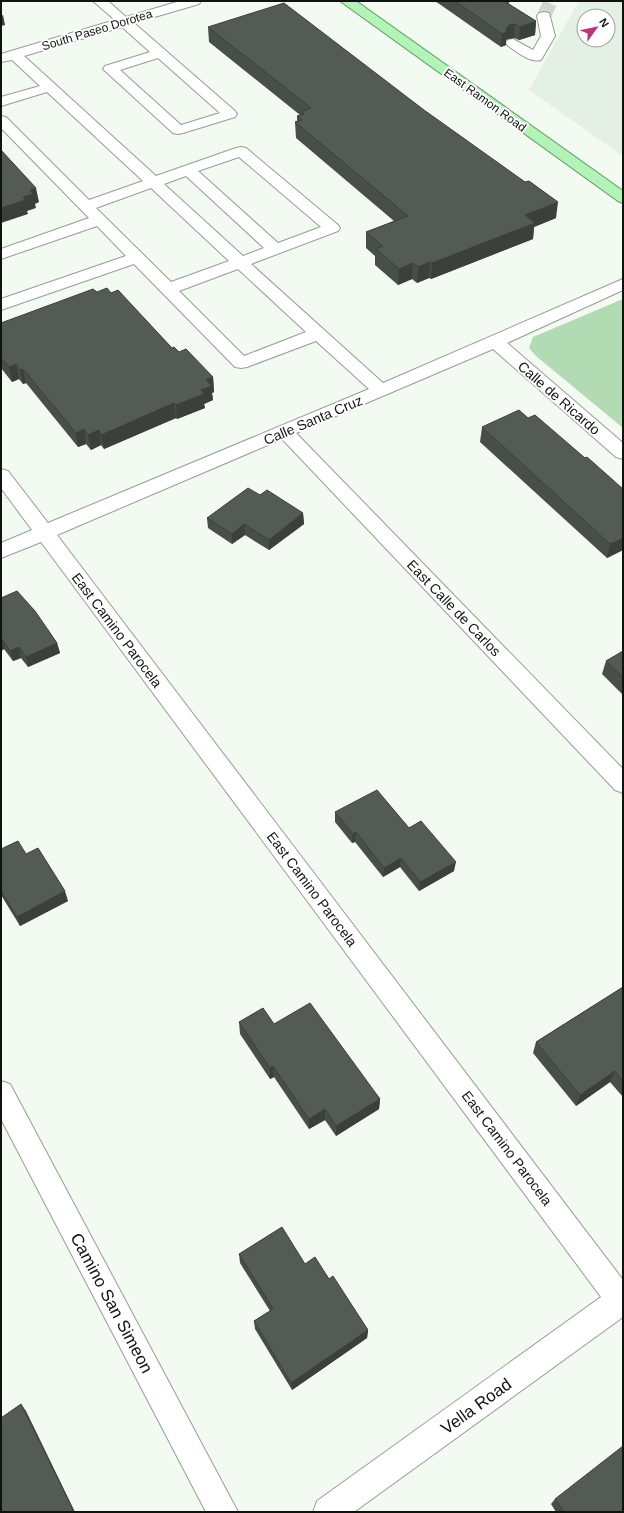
<svg xmlns="http://www.w3.org/2000/svg" width="624" height="1513" viewBox="0 0 624 1513" font-family="Helvetica,sans-serif">
<rect width="100%" height="100%" fill="#f2faf2"/>
<path fill="#e3f0e3" fill-rule="evenodd" d="M579 1H623V156L529 90ZM584 16H608V40H584Z"/>
<path fill="#b2dbb3" d="M623 299V428L536 356 529 348 533 337Z"/>
<g fill="none" stroke-linecap="round" stroke-linejoin="round">
<path stroke="#d0d7d0" stroke-width="14" stroke-dasharray="14 8" stroke-linecap="butt" d="M544 16 551 1"/>
<defs>
<g id="minor">
<path d="M93 1H108L126 17 180 1H201L199 4 134 23 235 111 237 114 235 117 183 133 178 134 173 133 103 69 105 66 150 52 122 27 24 56 156 176 236 148 241 147 246 148 338 225 340 228 338 231 251 264 383 383 623 279V290L507 343 623 443V459L616 457 493 349 296 433 623 769V793L615 790 282 439 57 535 623 1280V1317L354 1512H313L317 1501 601 1297 41 542 1 558V543L32 530 1 488V469L8 471 48 523 369 389 316 341 247 367 241 368 235 367 134 264 1 310V299L126 256 97 226 1 259V249L89 218 1 128V116L6 117 89 200 143 181 47 92 1 106V97L40 86 12 60 1 62V54L115 20ZM158 58 220 113 181 125 120 70ZM239 157 321 227 278 243 198 171ZM186 176 264 248 243 256 164 184ZM151 188 229 261 171 282 96 208ZM238 269 306 332 244 356 179 291Z"/>
<path d="M544 12 549 13 555 36 541 60C529 63 518 52 508 46L506 43 508 40 513 39 533 50 541 36 537 16 539 13Z"/>
<path d="M1 1081 10 1084 238 1512H206L1 1119Z"/>
</g>
<path id="major" d="M340 1H356L623 191V203L618 201Z"/>
</defs>
<use href="#minor" stroke="#969d96" stroke-width="2"/>
<use href="#major" stroke="#599f5f" stroke-width="2"/>
<use href="#minor" fill="#fff" fill-rule="evenodd"/>
<use href="#major" fill="#b3f3b8" fill-rule="evenodd"/>
</g>
<g fill="#484e48">
<path d="M435 1H510L508 4 536 21 535 35 519 40 514 38 508 39 506 40V45L501 47Z"/>
<path d="M208 27 556 218 534 227 533 239 431 279 429 278 417 283 412 279 398 285 375 265V256L366 248V232L394 221 296 138 295 122 297 121V116L300 115 209 42Z"/>
<path d="M97 292 111 293 172 348 179 352 213 377 214 392 212 393 213 400 204 404 205 408 177 419 176 418 104 449 101 445 91 450 86 444 78 447 26 383 23 384 19 379 12 382 1 368V323Z"/>
<path d="M482 427 623 550 607 558 480 442Z"/>
<path d="M260 495 303 513 304 524 269 550 245 535 232 544 208 528 207 518Z"/>
<path d="M1 598 57 643 60 653 28 667 21 658 13 661 4 649 1 651Z"/>
<path d="M623 651V695L602 674 606 661Z"/>
<path d="M335 812 409 828 454 871 419 891 400 867 383 877 355 842 352 843 335 822Z"/>
<path d="M1 849 26 854 68 901 20 926 1 895Z"/>
<path d="M623 987V1097L610 1082 576 1106 533 1053 536 1042Z"/>
<path d="M239 1022 274 1024 380 1099 379 1109 336 1136 325 1120 309 1129 274 1077 270 1079 240 1034Z"/>
<path d="M239 1254 305 1264 329 1279 368 1330 367 1338 292 1390 255 1329 254 1321 270 1311 240 1263Z"/>
<path d="M555 1499 623 1512H556L551 1504Z"/>
</g>
<g fill="#3b403b">
<path d="M504 1H510L502 14Z"/>
<path d="M3 15 5 25 1 26V16Z"/>
<path d="M536 21 535 35 519 40 520 27Z"/>
<path d="M515 24 514 38 508 39 506 40V45L501 47 502 34 509 25Z"/>
<path d="M36 188 39 202 35 204 36 208 27 211 28 214 1 223V208L23 197 30 190Z"/>
<path d="M558 202 556 218 534 227 533 239 431 279 432 263 525 215Z"/>
<path d="M430 262 429 278 417 283 418 267Z"/>
<path d="M413 263 412 279 398 285 399 269Z"/>
<path d="M16 364 19 379 12 382 9 367Z"/>
<path d="M23 369 26 383 23 384 20 370Z"/>
<path d="M213 377 214 392 212 393 213 400 204 404 205 408 177 419 176 405 201 390 206 380Z"/>
<path d="M174 403 176 418 104 449 101 435Z"/>
<path d="M84 429 86 444 78 447 76 433Z"/>
<path d="M99 430 101 445 91 450 88 435Z"/>
<path d="M303 513 304 524 269 550V540Z"/>
<path d="M244 524 245 535 232 544V534Z"/>
<path d="M623 538V550L607 558 610 544Z"/>
<path d="M1 639H2L4 649 1 651Z"/>
<path d="M57 643 60 653 28 667 26 657Z"/>
<path d="M19 647 21 658 13 661 10 651Z"/>
<path d="M356 832 355 842 352 843 353 834Z"/>
<path d="M401 858 400 867 383 877 384 868Z"/>
<path d="M456 862 454 871 419 891 420 882Z"/>
<path d="M65 891 68 901 20 926 17 917Z"/>
<path d="M273 1066 274 1077 270 1079V1068Z"/>
<path d="M615 1071 610 1082 576 1106 580 1095Z"/>
<path d="M380 1099 379 1109 336 1136V1126Z"/>
<path d="M325 1109V1120L309 1129V1119Z"/>
<path d="M368 1330 367 1338 292 1390 291 1383Z"/>
<path d="M21 1404 26 1411 75 1512H74Z"/>
</g>
<g fill="#545b54" stroke="#3b403b">
<path d="M455 1H504L536 21 520 27 515 24 509 25 506 29 507 32 502 34Z"/>
<path d="M284 3 424 110 525 182 529 181 558 202 525 215 535 223 432 263 430 262 418 267 413 263 399 269 376 249 383 246 366 232 408 216 295 122 302 120 297 116 304 114 301 112 311 108 208 27Z"/>
<path d="M1 150 36 188 30 190 33 194 23 197 25 200 1 208Z"/>
<path d="M107 288 111 293 118 290 172 348 174 347 179 352 186 349 213 377 206 380 212 386 201 390 204 394 176 405 174 403 101 435 99 430 88 435 84 429 76 433 23 369 20 370 16 364 9 367 1 358V323L93 289 97 292Z"/>
<path d="M519 410 528 418 535 415 585 458 587 457 623 489V538L610 544 482 427Z"/>
<path d="M248 488 260 495 267 490 303 513 269 540 244 524 232 534 207 518Z"/>
<path d="M17 591 35 611 57 643 26 657 19 647 10 651 2 639H1V598Z"/>
<path d="M623 651V677L606 661Z"/>
<path d="M377 790 409 828 421 821 456 862 420 882 401 858 384 868 356 832 353 834 335 812Z"/>
<path d="M18 841 26 854 38 848 65 891 17 917 1 891V849Z"/>
<path d="M623 987V1081L615 1071 580 1095 536 1042Z"/>
<path d="M310 1003 380 1099 336 1126 325 1109 309 1119 273 1066 270 1068 239 1022 263 1008 274 1024Z"/>
<path d="M282 1227 305 1264 315 1257 329 1279 333 1276 368 1330 291 1383 254 1321 273 1309 239 1254Z"/>
<path d="M21 1404 74 1512H1V1418Z"/>
<path d="M623 1446V1512H564L555 1499Z"/>
</g>
<g text-anchor="middle" stroke-width="4" stroke-linejoin="round" paint-order="stroke">
<g font-size="12" fill="#101310" stroke="#fff">
<text transform="translate(97 30) rotate(-17)" y="4">South Paseo Dorotea</text>
<text transform="translate(485 100) rotate(36)" y="4">East Ramon Road</text>
</g>
<g font-size="14" fill="#101310" stroke="#fff">
<text transform="translate(559 398) rotate(41)" y="5">Calle de Ricardo</text>
<text transform="translate(313 420) rotate(-23)" y="5">Calle Santa Cruz</text>
<text transform="translate(454 608) rotate(46)" y="5">East Calle de Carlos</text>
<text transform="translate(117 630) rotate(53)" y="5">East Camino Parocela</text>
<text transform="translate(312 889) rotate(53)" y="5">East Camino Parocela</text>
<text transform="translate(507 1148) rotate(53)" y="5">East Camino Parocela</text>
</g>
<g font-size="17" fill="#101310" stroke="#fff">
<text transform="translate(112 1303) rotate(62)" y="6">Camino San Simeon</text>
<text transform="translate(476 1406) rotate(-36)" y="6">Vella Road</text>
</g>
</g>
<rect width="624" height="1513" fill="none" stroke="#101310" stroke-width="4"/>
<g transform="translate(596 28) rotate(57)"><circle r="19" fill="#ffffff" stroke="#9fa19f"/>
<path d="M0-3L7 15L0 10L-7 15Z" fill="#bc3576"/>
<text y="-6" font-size="11" font-weight="bold" text-anchor="middle" fill="#101310">N</text>
</g>
</svg>
